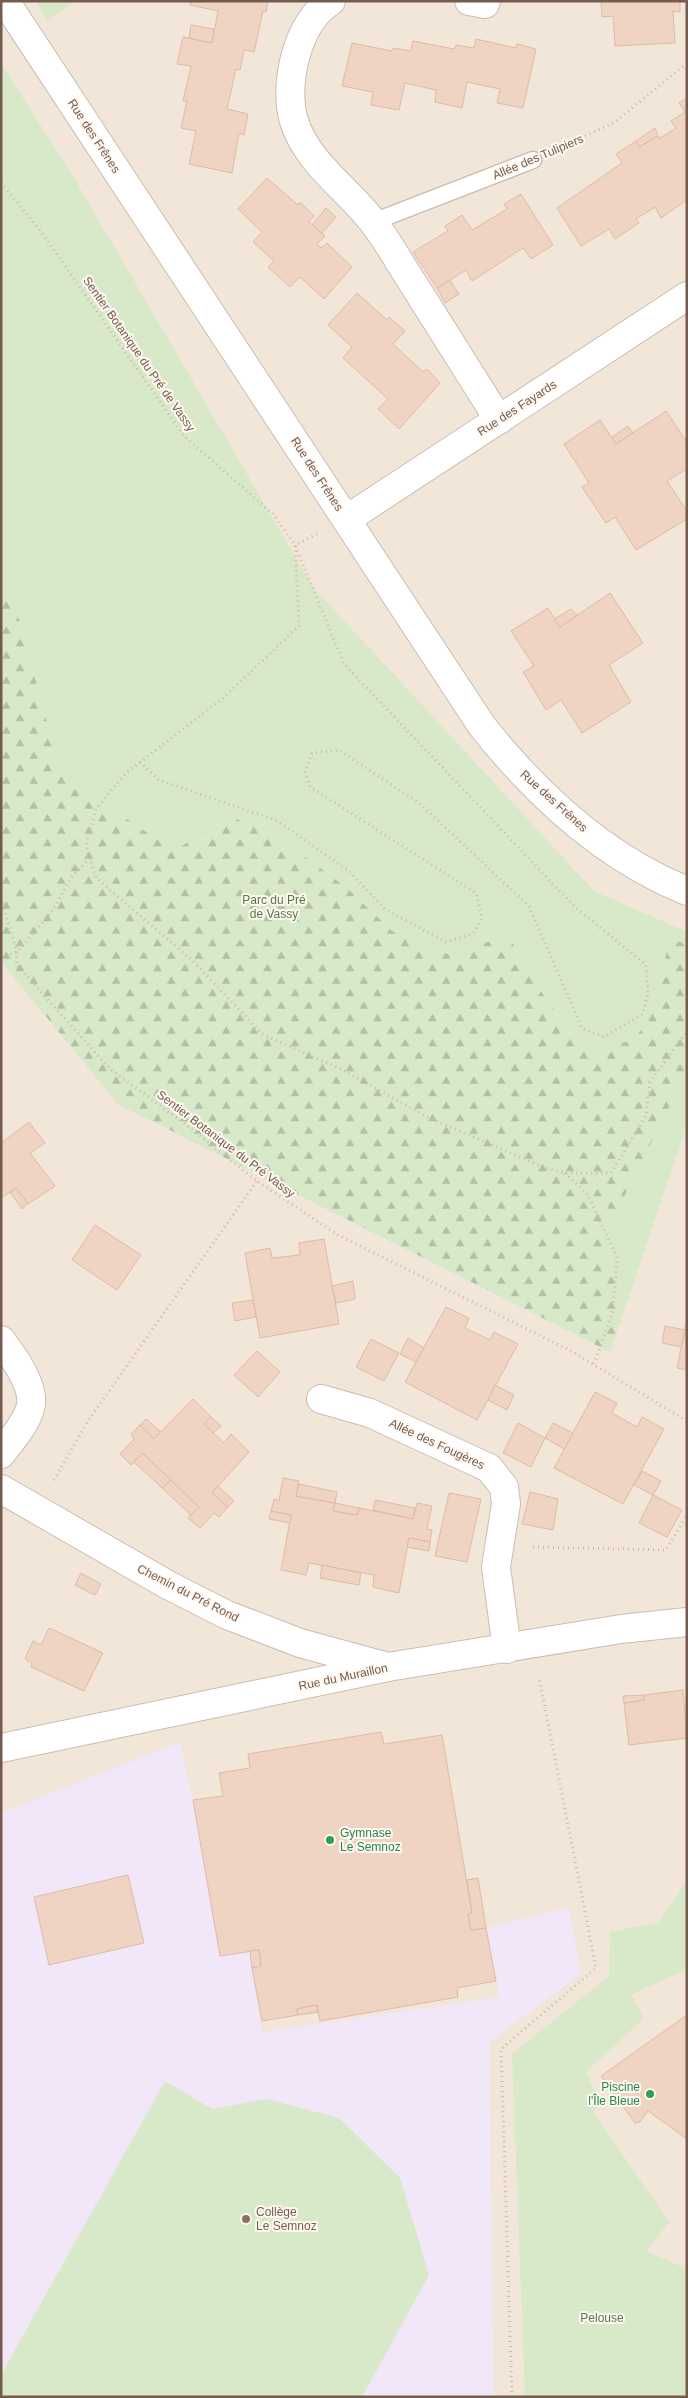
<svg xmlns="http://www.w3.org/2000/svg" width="688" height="2398" viewBox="0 0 688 2398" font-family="Arial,sans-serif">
<defs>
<pattern id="forest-firs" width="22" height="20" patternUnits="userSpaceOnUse" patternTransform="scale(1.25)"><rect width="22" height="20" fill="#d7e9c9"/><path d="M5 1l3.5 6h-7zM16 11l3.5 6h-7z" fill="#b3c0a6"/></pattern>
</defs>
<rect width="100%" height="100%" fill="#fbf4eb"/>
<rect fill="#f2e6d9" x="1" y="1" width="686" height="2396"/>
<path fill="#f1e7f8" d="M180 1742 193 1800 220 1956 250 1951 262 2032 499 1997 486 1928 569 1907 581 1974 489 2042 494 2397H1V1813Z"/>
<g fill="#d7e9c9">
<path d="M36 1H76L47 20Z"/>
<path d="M1 64 67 166 313 587 594 891 687 932V1125L610 1352 118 1104 2 963Z"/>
<path d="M687 1881V1969L631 1995 644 2018 586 2072 600 2104 593 2112 669 2222 646 2251 687 2269V2397H525L512 2054 609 1976 610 1932 659 1922Z"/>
<path d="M165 2081 212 2109 267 2099 339 2118 400 2178 429 2275 362 2397H1V2375Z"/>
</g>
<path fill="url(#forest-firs)" d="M1 582 17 612 61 774 174 851 229 816 279 837 348 889 392 931 448 954 508 936 544 996 574 1036 597 1049 634 1040 657 1006 669 937 687 945V1071L601 1243 624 1308 610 1352 118 1104 2 963Z"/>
<g fill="#efd4c4" stroke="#e0baa5">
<path d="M191 1H268L266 12 263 11 254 52 244 50 240 70 236 69 227 109 248 114 244 135 239 133 232 173 189 164 196 131 181 128 187 101H183L191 66 177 64 183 37 212 43 218 11 190 5Z"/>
<path d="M601 1H680V12L673 11 675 43 615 46 613 16 602 17Z"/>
<path d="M191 25 214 29 212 43 189 38Z"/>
<path d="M476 39 516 48 517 44 536 49 523 108 497 103 500 89 467 82 462 108 435 102 436 90 405 83 399 110 371 105 373 92 342 86 352 43 392 51 393 48 411 51 413 41 454 49 456 45 474 48Z"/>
<path d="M687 98V200L661 218 655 207 636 219 639 223 615 239 609 229 581 246 557 208 622 163 616 154 636 141 639 147 658 136 660 138 676 128 671 121 685 112 679 103Z"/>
<path d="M655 128 658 136 639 147 636 141Z"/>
<path d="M267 178 298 205 300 202 314 216 309 222 325 236 317 244 321 248 327 243 352 267 324 299 300 277 290 287 268 267 274 261 253 242 262 232 238 209Z"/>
<path d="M521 194 553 245 531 259 523 248 472 281 466 270 437 288 413 252 448 231 445 226 462 215 472 230 507 209 504 204Z"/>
<path d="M326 208 336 217 322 233 312 225Z"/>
<path d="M450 280 459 294 445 303 437 288Z"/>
<path d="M357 293 387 320 389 317 405 331 393 344 423 372 427 369 440 383 399 429 378 409 388 399 343 358 352 347 328 325Z"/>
<path d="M666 411 687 442V469L667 481 687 511V519L636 550 615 517 606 523 582 487 589 483 564 444 600 420 616 444Z"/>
<path d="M628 426 633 433 616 444 612 437Z"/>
<path d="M610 593 643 643 609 665 631 702 582 733 561 700 546 710 523 672 534 666 511 631 548 608 560 627Z"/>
<path d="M571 609 577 615 560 627 554 619Z"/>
<path d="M29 1122 45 1143 30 1153 55 1186 28 1204 16 1188 1 1198V1143Z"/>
<path d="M16 1188 28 1204 22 1209 10 1192Z"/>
<path d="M95 1225 141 1255 117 1290 72 1260Z"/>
<path d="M324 1239 339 1324 260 1338 245 1253 270 1248 272 1258 300 1255 299 1243Z"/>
<path d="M353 1281 355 1299 336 1303 332 1286Z"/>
<path d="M253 1300 256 1317 235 1321 232 1303Z"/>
<path d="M446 1307 469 1318 465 1328 490 1340 494 1332 518 1344 477 1420 405 1382Z"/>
<path d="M687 1318V1370L677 1368Z"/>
<path d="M665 1326 685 1330 681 1347 662 1343Z"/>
<path d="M408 1338 424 1348 416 1362 400 1354Z"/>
<path d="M371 1339 399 1353 384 1381 356 1367Z"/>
<path d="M257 1351 280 1372 258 1397 234 1375Z"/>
<path d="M495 1385 514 1395 507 1410 488 1400Z"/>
<path d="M595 1392 617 1403 612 1413 637 1427 642 1417 664 1429 623 1504 554 1468Z"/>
<path d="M193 1399 211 1417 204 1424 224 1443 231 1434 249 1452 212 1493 228 1507 219 1517 214 1513 200 1528 188 1518 199 1507 142 1453 131 1465 120 1454 134 1439 131 1434 140 1425 154 1439Z"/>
<path d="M211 1417 221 1426 213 1433 204 1424Z"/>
<path d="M146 1419 161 1432 154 1439 140 1425Z"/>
<path d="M518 1423 545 1438 531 1467 503 1453Z"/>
<path d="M553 1423 573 1433 564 1449 545 1438Z"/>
<path d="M142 1453 171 1480 162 1488 134 1462Z"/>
<path d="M642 1471 661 1481 653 1495 634 1485Z"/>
<path d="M283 1478 299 1481 296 1496 335 1503 333 1511 357 1515 359 1508 413 1519 417 1503 432 1506 427 1529 432 1530 430 1542 409 1538 399 1593 373 1587 374 1575 309 1563 306 1575 281 1570 291 1515 271 1511 274 1499 279 1501Z"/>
<path d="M171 1480 199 1507 191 1515 162 1488Z"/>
<path d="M299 1484 337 1492 335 1503 296 1496Z"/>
<path d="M218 1486 234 1501 228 1507 212 1493Z"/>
<path d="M530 1492 558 1499 553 1530 522 1524Z"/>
<path d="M449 1493 481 1499 467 1562 435 1556Z"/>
<path d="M653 1495 682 1510 667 1537 639 1523Z"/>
<path d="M375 1500 415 1508 413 1519 373 1510Z"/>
<path d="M335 1503 359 1508 357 1515 333 1511Z"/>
<path d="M271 1511 291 1515 290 1523 269 1519Z"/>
<path d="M409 1538 430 1542 429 1551 407 1547Z"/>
<path d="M322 1565 361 1573 359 1585 320 1578Z"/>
<path d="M81 1573 101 1584 95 1595 75 1585Z"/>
<path d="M49 1628 103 1653 84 1691 31 1667 32 1663 25 1659 33 1641 41 1645Z"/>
<path d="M683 1690 687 1738 629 1745 624 1703 644 1700V1695Z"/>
<path d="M644 1695V1700L624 1703 623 1696Z"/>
<path d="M381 1732 384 1744 442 1735 472 1913 468 1914 471 1930 486 1928 496 1981 457 1988 458 1997 320 2021 317 2005 297 2009 298 2015 262 2021 252 1968 261 1966 259 1950 220 1956 193 1800 223 1796 219 1773 250 1768 248 1754Z"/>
<path d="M128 1875 144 1943 49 1965 34 1897Z"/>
<path d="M478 1878 486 1928 471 1930 468 1914 472 1913 467 1880Z"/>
<path d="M259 1950 261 1966 252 1968 250 1951Z"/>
<path d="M317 2005 318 2012 298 2015 297 2009Z"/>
<path d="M687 2015V2139L648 2111 640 2122 635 2123 601 2076Z"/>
</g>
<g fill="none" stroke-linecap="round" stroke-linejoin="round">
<defs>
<path id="lane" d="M373 222 533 160"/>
<g id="street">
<path d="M5 1 482 726C536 794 605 858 687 891"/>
<path d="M331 1C297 22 283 85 294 121 307 163 347 188 373 222 388 241 400 264 414 285 442 330 471 375 499 420"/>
<path d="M469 1 485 4 486 1"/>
<path d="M347 519 687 296"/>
<path d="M1 1340C13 1356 37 1388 30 1409 25 1425 11 1441 1 1454"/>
<path d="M321 1399 370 1413 489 1468 504 1487 506 1504 496 1567 507 1649"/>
<path d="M1 1489 168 1585 227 1615 300 1643 384 1666"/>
<path d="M1 1748 388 1667 621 1629 687 1622"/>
</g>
</defs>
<use href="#lane" stroke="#cdbcb1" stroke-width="19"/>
<use href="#street" stroke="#cdbcb1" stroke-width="30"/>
<g stroke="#d4b7a7" stroke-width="3" stroke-dasharray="1 4" stroke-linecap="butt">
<path d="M558 149 615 122 687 63"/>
<path d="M1 183 40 230 184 436 273 514 295 545 344 664 574 906 646 965 648 994 643 1014 604 1037 582 1028 529 906 419 803 339 750 312 753 305 772 310 787 476 893 482 918 473 934 446 942 385 909 350 872 278 821 159 780 140 762"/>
<path d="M317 534 295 545 299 626 223 698 125 774 96 809 86 844 96 878 192 960 262 1034 341 1069 429 1118 543 1167 565 1173H611L646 1116 650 1082 687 1031"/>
<path d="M1 899 17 952 16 964 109 1068 185 1124 257 1181 338 1235 571 1351 687 1421"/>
<path d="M1 957 17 952 53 910 71 878 90 858"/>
<path d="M565 1173 588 1195 617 1257 613 1311 594 1364"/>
<path d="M54 1480 88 1421 257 1181"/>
<path d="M533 1547 666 1550 687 1515"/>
<path d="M512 2397 501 2049 596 1968 539 1677"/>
</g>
<use href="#lane" stroke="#fff" stroke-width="16"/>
<use href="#street" stroke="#fff" stroke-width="28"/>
</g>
<g fill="#2e9e5b" stroke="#fef8f1" stroke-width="2">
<circle cx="330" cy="1840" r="5"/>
<circle cx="650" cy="2094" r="5"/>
</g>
<circle fill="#8d6e63" stroke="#fef8f1" stroke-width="2" cx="246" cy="2219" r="5"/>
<g text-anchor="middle" stroke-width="4" stroke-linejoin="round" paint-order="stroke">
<g font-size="12" fill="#755b4f" stroke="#fef8f1">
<text transform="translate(94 136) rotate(57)" y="4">Rue des Frênes</text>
<text transform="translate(538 157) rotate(-23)" y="4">Allée des Tulipiers</text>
<text transform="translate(139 354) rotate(55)" y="4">Sentier Botanique du Pré de Vassy</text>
<text transform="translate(517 408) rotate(-33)" y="4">Rue des Fayards</text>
<text transform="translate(317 474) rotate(57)" y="4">Rue des Frênes</text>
<text transform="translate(554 801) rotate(42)" y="4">Rue des Frênes</text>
<text transform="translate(226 1144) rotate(37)" y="4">Sentier Botanique du Pré Vassy</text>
<text transform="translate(437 1444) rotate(25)" y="4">Allée des Fougères</text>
<text transform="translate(188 1593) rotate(27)" y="4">Chemin du Pré Rond</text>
<text transform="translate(343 1677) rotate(-12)" y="4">Rue du Muraillon</text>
</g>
<g font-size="12" fill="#577948" stroke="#fef8f1">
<text x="274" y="904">Parc du Pré<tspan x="274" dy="14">de Vassy</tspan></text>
<text x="602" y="2322">Pelouse</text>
</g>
<g font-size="12" fill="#27864d" stroke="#fef8f1" text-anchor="start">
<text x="340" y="1837">Gymnase<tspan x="340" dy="14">Le Semnoz</tspan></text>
<text x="640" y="2091" text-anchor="end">Piscine<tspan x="640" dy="14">l'Île Bleue</tspan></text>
</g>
<g font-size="12" fill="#785e54" stroke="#fef8f1" text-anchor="start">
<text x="256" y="2216">Collège<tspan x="256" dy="14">Le Semnoz</tspan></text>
</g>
</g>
<rect width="688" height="2398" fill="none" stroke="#755b4f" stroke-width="5"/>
</svg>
